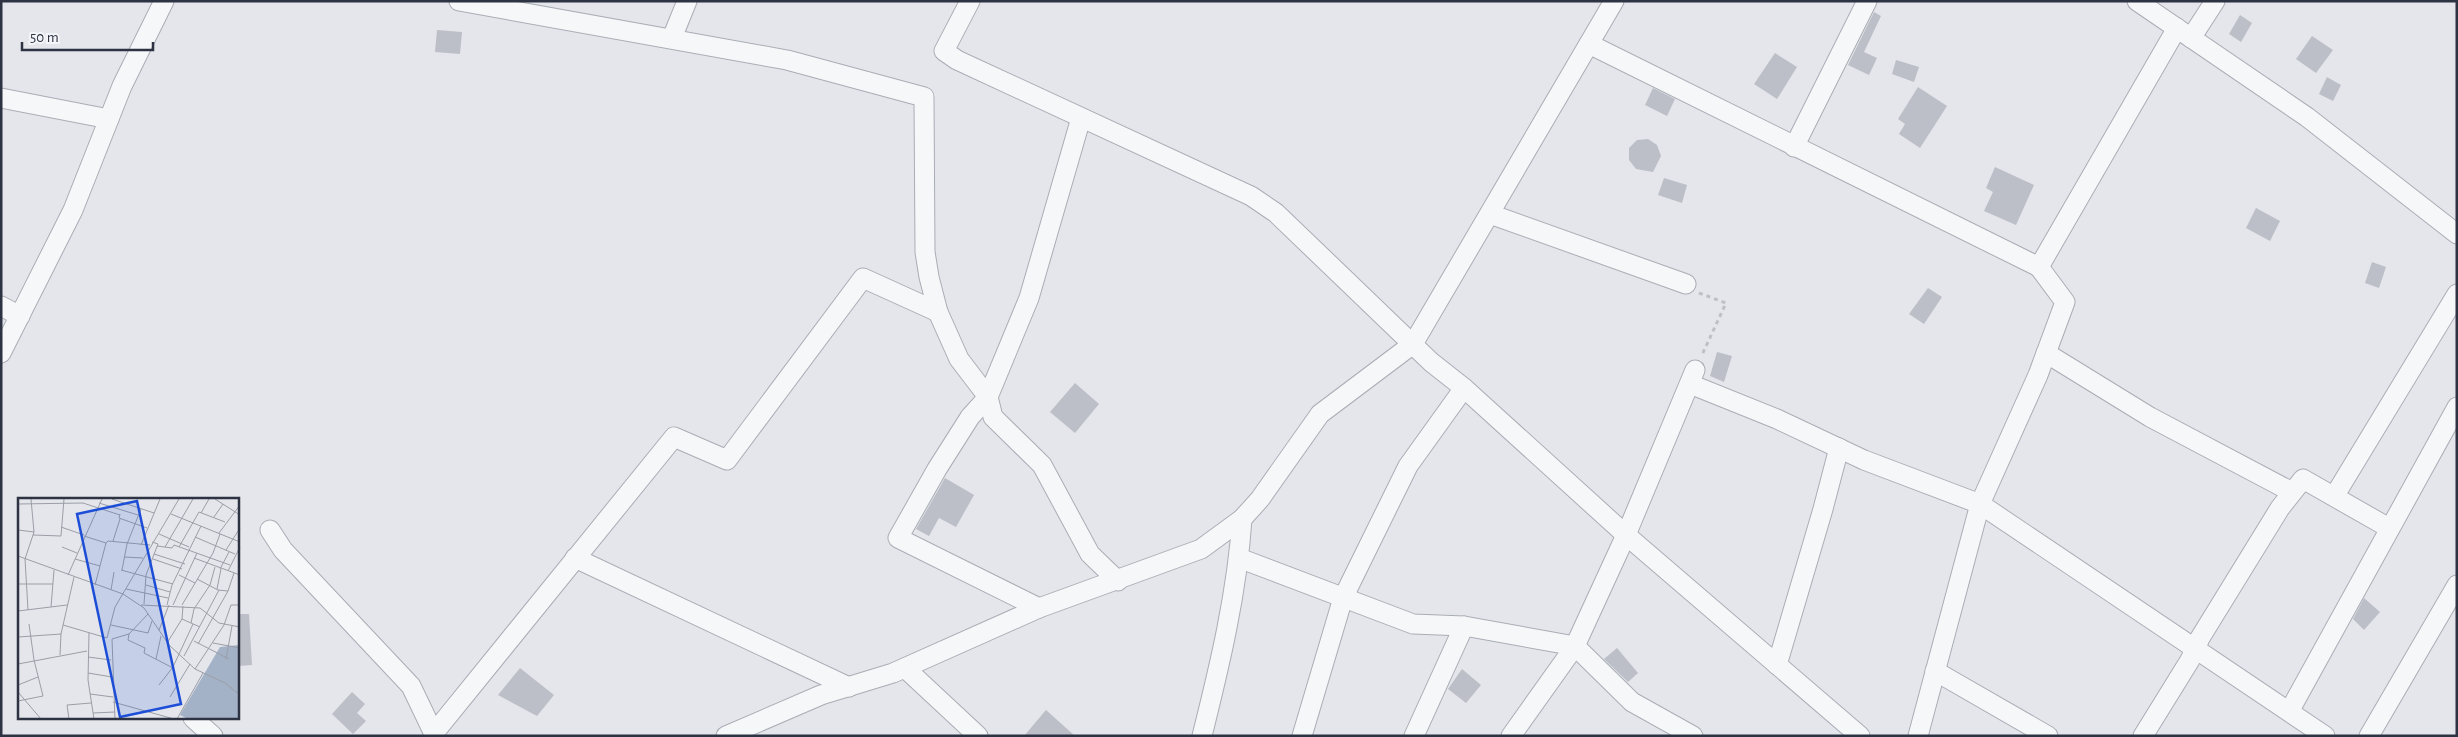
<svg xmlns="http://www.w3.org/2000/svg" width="2458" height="737" viewBox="0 0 2458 737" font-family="'Alegreya Sans',sans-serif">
<rect width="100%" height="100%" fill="#e4e6eb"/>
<g fill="#bcbfc7">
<path d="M1874 12 1881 16 1864 52 1877 58 1869 75 1848 65Z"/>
<path d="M2240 15 2252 23 2241 42 2229 34Z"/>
<path d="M437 30 462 32 460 54 435 52Z"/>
<path d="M2312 36 2333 50 2316 73 2296 59Z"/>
<path d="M1775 53 1797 67 1777 99 1754 84Z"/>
<path d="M1896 60 1919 67 1914 82 1892 74Z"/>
<path d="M2327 77 2341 85 2333 101 2319 94Z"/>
<path d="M1918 87 1947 106 1920 148 1899 134 1905 124 1898 119Z"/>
<path d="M1653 88 1675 99 1667 116 1645 105Z"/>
<path d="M1648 139 1657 145 1661 156 1653 172 1636 169 1629 160V148L1637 140Z"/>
<path d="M1995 167 2034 185 2016 225 1984 211 1993 192 1986 188Z"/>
<path d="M1664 178 1687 185 1682 203 1658 195Z"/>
<path d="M2256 208 2280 221 2270 241 2246 228Z"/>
<path d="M2372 262 2386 267 2379 288 2365 283Z"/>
<path d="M1928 288 1942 297 1924 324 1909 314Z"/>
<path d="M1717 352 1732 356 1724 382 1710 376Z"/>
<path d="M1075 383 1099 404 1075 433 1050 412Z"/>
<path d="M945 478 974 495 956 527 939 518 929 536 916 529Z"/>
<path d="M2364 598 2380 612 2364 630 2353 619Z"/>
<path d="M238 614H249L252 665 238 666Z"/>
<path d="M1617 648 1638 673 1628 682 1604 659Z"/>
<path d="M520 668 554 695 537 716 498 695Z"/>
<path d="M1462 669 1481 685 1466 703 1448 689Z"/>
<path d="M352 692 365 704 357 713 366 721 353 734 332 714Z"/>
<path d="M1046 710 1075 736H1024Z"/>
</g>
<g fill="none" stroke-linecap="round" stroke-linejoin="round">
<defs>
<g id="street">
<path d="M459 1 787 60 924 97 925 252 929 277 938 312 959 359 988 397 993 417 1042 465 1090 554 1118 581"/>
<path d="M970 1 944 51 957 60 1251 196 1276 213 1431 362 1464 388 1626 535 1860 736"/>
<path d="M2137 1 2307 117 2457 234"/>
<path d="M672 38 687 1"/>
<path d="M2191 38 2215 1"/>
<path d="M1589 44 2039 267"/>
<path d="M1 98 109 119"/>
<path d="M1794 147 1867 1"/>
<path d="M1490 214 1686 284"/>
<path d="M1 306 20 316"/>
<path d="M1 353 73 210 122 86 164 1"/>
<path d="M2046 353 2150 417 2292 492"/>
<path d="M1690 384 1777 419 1864 460 1980 504 2325 736"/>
<path d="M2335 495 2457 294"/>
<path d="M270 530 283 550 411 686 435 736"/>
<path d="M575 558 849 687"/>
<path d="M1239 558 1413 624 1464 626 1575 646 1632 702 1693 736"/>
<path d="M1039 608 898 538 937 469 970 417 988 397 1029 298 1081 118"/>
<path d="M1777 665 1823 509 1839 448"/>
<path d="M905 668 978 736"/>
<path d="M1935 671 2048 736"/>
<path d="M2290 710 2457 407"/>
<path d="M193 718 213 736"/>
<path d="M434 733 674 437 727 460 863 278 938 312"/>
<path d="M726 736 821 695 893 673 1039 608 1201 549 1242 519 1260 499 1320 414 1413 344 1614 1"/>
<path d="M1202 736C1220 664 1237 593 1242 519"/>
<path d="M1302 736 1343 598 1408 466 1464 388"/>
<path d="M1414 736 1464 626"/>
<path d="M1511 736 1575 646 1626 535 1695 370"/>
<path d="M1918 736 1980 504 2038 375 2065 302 2039 267 2177 28"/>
<path d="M2143 736 2190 660 2200 638 2280 508 2303 479 2389 528"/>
<path d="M2369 736 2457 585"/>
</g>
</defs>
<use href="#street" stroke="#a9adb5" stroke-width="21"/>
<path stroke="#bec0c6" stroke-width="3" stroke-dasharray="4 4" stroke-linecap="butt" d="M1699 293 1726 303 1702 355"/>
<use href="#street" stroke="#f6f7f9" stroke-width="19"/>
</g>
<g transform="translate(18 498)">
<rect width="221" height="221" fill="#e4e6eb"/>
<path d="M221 147V221H170L162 217 202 149Z" fill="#a3b2c7"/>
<path fill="none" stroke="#9b9ea7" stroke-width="1" d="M94 1 136 15M197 1 222 17M81 5 120 17M0 6 65 5 102 17M183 15 191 1M102 16 101 20 129 30M153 16 222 44M196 19 205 6M43 29 66 37M0 32 16 34M201 35 222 7M141 36 171 49M15 37 43 38 46 1M66 38 88 45 90 43 132 47M177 39 217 56M95 43 102 21M123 47 142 1M156 47 212 67M139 48 154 50 156 47M44 49 59 55M147 49 175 1M161 49 181 14 207 24M208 52 222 30M136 56 167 66M0 58 105 96 126 110 151 147 177 171 207 185 222 197M106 59 125 60M176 60 222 77M57 61 82 68M135 61 164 71M202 71 211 54M103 72 155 86M104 72 109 46 123 11M210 73 222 49M50 77 84 1M161 77 177 85M179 81 200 92 210 93M0 86H35M77 87 88 45M128 87 152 94M108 91 150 100M199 91 203 71M93 92 96 74M126 106 128 77 140 46 134 44M123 107 182 110 201 125 222 129M149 107 154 87 183 28M155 107 179 55M164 107 195 55 202 36M33 109 36 72M10 112 7 61 16 34 13 1M0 113 49 107M164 121 182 129M173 125 176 111 192 87 197 69M45 127 89 140 97 109 161 1M93 127 130 135 134 123M141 132 151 107M71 135 70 182 76 221M111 136 110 142 127 150 126 155 155 170M0 139 43 136M176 143 211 161M149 145 164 121 165 108M195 145 222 150M180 146 210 93 216 75M42 157 43 136 56 79M166 158 201 92M70 159 93 162M138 161 143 138M208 161 214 128M0 166 69 153M177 171 206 127 213 107H222M70 175 94 179M0 187 20 179M141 187 155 169 175 126M0 194 23 221M72 196 95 199M152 199 172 166M0 203 25 198 16 162 11 126M95 204 156 221M75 215 97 214M51 221 49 207 73 205M97 221 94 141 111 136 130 116M159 221 185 175"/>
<path fill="#1d4ed8" fill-opacity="0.15" stroke="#1d4ed8" stroke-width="2.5" d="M119 3 163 206 102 219 59 16Z"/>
<rect width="221" height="221" fill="none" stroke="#2d3342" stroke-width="2.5"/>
</g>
<rect width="2458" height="737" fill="none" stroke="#2d3342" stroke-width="5"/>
<path d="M22 42v8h131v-8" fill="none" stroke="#2d3342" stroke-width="2.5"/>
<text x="30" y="42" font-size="15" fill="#2d3342" stroke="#f4f5f8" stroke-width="4" paint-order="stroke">50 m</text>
</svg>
